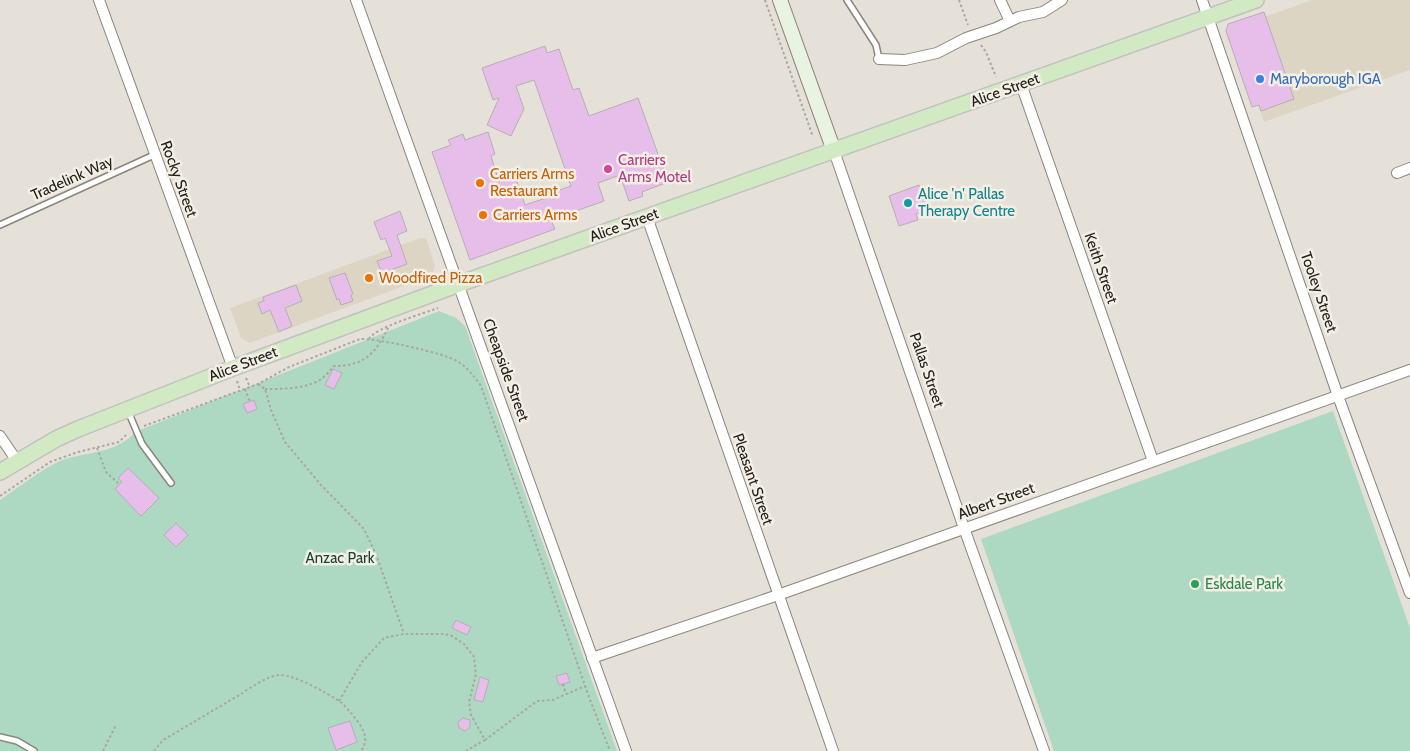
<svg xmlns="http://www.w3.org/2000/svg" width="1410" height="751" viewBox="0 0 1410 751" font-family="Cabin,sans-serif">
<rect width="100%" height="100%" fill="#e6e1d8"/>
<g fill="#dcd5c4">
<path d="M1312 0H1410V70L1264 122 1231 29Z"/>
<path d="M420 238H426L435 266 433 272 428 277 250 343 241 338 230 308Z"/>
</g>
<g fill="#add8c1">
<path d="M439 311 456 318 465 326 617 751H0V500C18 488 39 471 58 462 83 451 116 455 135 432Z"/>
<path d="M1333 411 1410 628V751H1054L981 539Z"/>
</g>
<g fill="#e6bee9" stroke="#b6aeb6">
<path d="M1264 12 1294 99 1261 111 1259 105 1252 107 1226 31 1228 24Z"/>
<path d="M545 46 547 53 559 49 573 90 579 88 589 116 638 98 668 182 642 192 643 196 629 201 620 175 598 183 604 201 551 220 555 229 470 260 432 152 451 145 448 140 463 134 465 140 488 132 495 154 491 156 497 175 513 170 525 205 555 195 554 192 571 186 534 80 516 86 524 109 511 136 487 125 499 98 493 100 482 68Z"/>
<path d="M919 185 928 210 916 214 918 220 899 226 889 196Z"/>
<path d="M400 211 407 231 397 235 407 264 382 273 377 261 392 256 385 238 381 240 374 222Z"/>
<path d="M345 273 353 294 351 295 353 301 341 305 339 299 337 300 329 278Z"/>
<path d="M296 285 302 301 285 308 292 326 279 332 270 310 262 314 258 303 264 301 263 297Z"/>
<path d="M333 369 342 373 334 389 325 385Z"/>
<path d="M254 400 257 409 247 413 243 404Z"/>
<path d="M128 468 159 498 141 516 115 489 122 482 118 478Z"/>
<path d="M176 523 188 535 176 547 164 535Z"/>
<path d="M456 620 471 627 467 635 452 628Z"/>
<path d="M567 673 570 682 559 685 556 676Z"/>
<path d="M480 677 489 680 483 702 474 700Z"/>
<path d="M463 718 470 720V727L465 731 459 728 458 722Z"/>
<path d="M350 721 357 742 336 750 328 728Z"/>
</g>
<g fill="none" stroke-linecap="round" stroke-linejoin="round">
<defs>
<g id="lane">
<path d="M847 0 876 45 879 59"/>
<path d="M0 225 154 155"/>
<path d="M128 411 142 444 171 483"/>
<path d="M0 737 17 741 34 751"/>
</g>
<g id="street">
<path d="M99 0 233 368"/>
<path d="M356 0 626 751"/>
<path d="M1000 0 1010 21"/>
<path d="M1202 0 1338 396 1410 593"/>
<path d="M879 59 905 60 937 53 966 38 996 28 1019 17 1043 12 1062 0"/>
<path d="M1021 84 1153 461"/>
<path d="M834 151 964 528 1044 751"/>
<path d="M1397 173 1410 168"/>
<path d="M647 217 833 751"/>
<path d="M0 436 17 461"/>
<path d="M592 658 778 595 1410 370"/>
</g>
<path id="secondary" d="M780 0 834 151"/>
<path id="primary" d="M0 472 56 439 78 429 233 368 459 284 1256 0"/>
</defs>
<use href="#lane" stroke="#8a867d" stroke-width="8"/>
<use href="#street" stroke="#8a867d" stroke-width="12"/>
<use href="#secondary" stroke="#8a867d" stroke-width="16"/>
<use href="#primary" stroke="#c1c1c0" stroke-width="18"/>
<g stroke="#aba69f" stroke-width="2" stroke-dasharray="2.5 2.5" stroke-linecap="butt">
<path d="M765 0 813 137"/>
<path d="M959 0 968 25"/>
<path d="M981 45 986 52 996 77"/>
<path d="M369 339C374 328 425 313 438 308"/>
<path d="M246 378 250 387"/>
<path d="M237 381 240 390"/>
<path d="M258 384 265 389 271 410 285 442 321 485 364 529 376 554 404 634"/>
<path d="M245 389 250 402"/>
<path d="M265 389C281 389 301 389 316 382 323 379 329 372 334 366 365 366 376 353 389 326"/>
<path d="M144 426 258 384 289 367 360 339C376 338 444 353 457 361 467 367 474 376 481 386L589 697 610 751"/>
<path d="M97 448 106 472 118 483"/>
<path d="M0 496 50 462 78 452 119 442 128 433"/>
<path d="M563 684 566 694"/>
<path d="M339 701 362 662 384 638 404 634H445L452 636 464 644 474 657 476 674 469 702 471 715 485 740 466 751"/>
<path d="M485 740 537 701 553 700 585 686"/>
<path d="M103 751 116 725"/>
<path d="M154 751 163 740C189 725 214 710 239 695 251 688 266 676 280 675 293 674 327 693 339 701 344 704 348 710 352 714 361 726 371 737 361 751"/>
</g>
<use href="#lane" stroke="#fff" stroke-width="5"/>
<use href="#street" stroke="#fff" stroke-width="10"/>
<use href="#secondary" stroke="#e8f4e1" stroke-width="14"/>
<use href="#primary" stroke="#d1eac4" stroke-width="15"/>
</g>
<circle fill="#3f7fe0" stroke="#f3efe5" stroke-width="2" cx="1260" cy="79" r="5"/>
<circle fill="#d1479c" stroke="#f3efe5" stroke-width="2" cx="608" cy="169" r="5"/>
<g fill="#e8710a" stroke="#f3efe5" stroke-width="2">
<circle cx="480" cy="183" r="5"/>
<circle cx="483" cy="215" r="5"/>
<circle cx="369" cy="278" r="5"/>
</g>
<circle fill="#0f9aa8" stroke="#f3efe5" stroke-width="2" cx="908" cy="203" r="5"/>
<circle fill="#2e9e5b" stroke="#f3efe5" stroke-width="2" cx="1195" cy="584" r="5"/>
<g text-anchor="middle" stroke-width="5" stroke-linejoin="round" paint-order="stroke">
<g font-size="15" fill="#366cbe" stroke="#f3efe5" text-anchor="start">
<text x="1270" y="84">Maryborough IGA</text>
</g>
<g font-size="15" fill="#22201d" stroke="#f3efe5">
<text transform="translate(1005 90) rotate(-20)" y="5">Alice Street</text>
<text transform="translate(72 178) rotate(-24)" y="5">Tradelink Way</text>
<text transform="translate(179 179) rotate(70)" y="5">Rocky Street</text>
<text transform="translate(624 225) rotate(-20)" y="5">Alice Street</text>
<text transform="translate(1101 268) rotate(71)" y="5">Keith Street</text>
<text transform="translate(1319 292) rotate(71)" y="5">Tooley Street</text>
<text transform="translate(243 364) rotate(-21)" y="5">Alice Street</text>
<text transform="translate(506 370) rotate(70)" y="5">Cheapside Street</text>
<text transform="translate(927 370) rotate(71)" y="5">Pallas Street</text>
<text transform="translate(753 479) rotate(71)" y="5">Pleasant Street</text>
<text transform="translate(996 501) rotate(-20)" y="5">Albert Street</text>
</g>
<g font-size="15" fill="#b23c85" stroke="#f3efe5" text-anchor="start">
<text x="618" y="165">Carriers<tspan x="618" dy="17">Arms Motel</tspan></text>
</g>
<g font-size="15" fill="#c56008" stroke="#f3efe5" text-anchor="start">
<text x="490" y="179">Carriers Arms<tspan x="490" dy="17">Restaurant</tspan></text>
<text x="493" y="220">Carriers Arms</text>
<text x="379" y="283">Woodfired Pizza</text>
</g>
<g font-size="15" fill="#0d838f" stroke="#f3efe5" text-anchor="start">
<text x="918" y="199">Alice 'n' Pallas<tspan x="918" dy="17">Therapy Centre</tspan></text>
</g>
<g font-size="15" fill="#174531" stroke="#f3efe5">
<text x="340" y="563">Anzac Park</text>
</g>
<g font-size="15" fill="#27864d" stroke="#f3efe5" text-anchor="start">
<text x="1205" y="589">Eskdale Park</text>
</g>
</g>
</svg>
